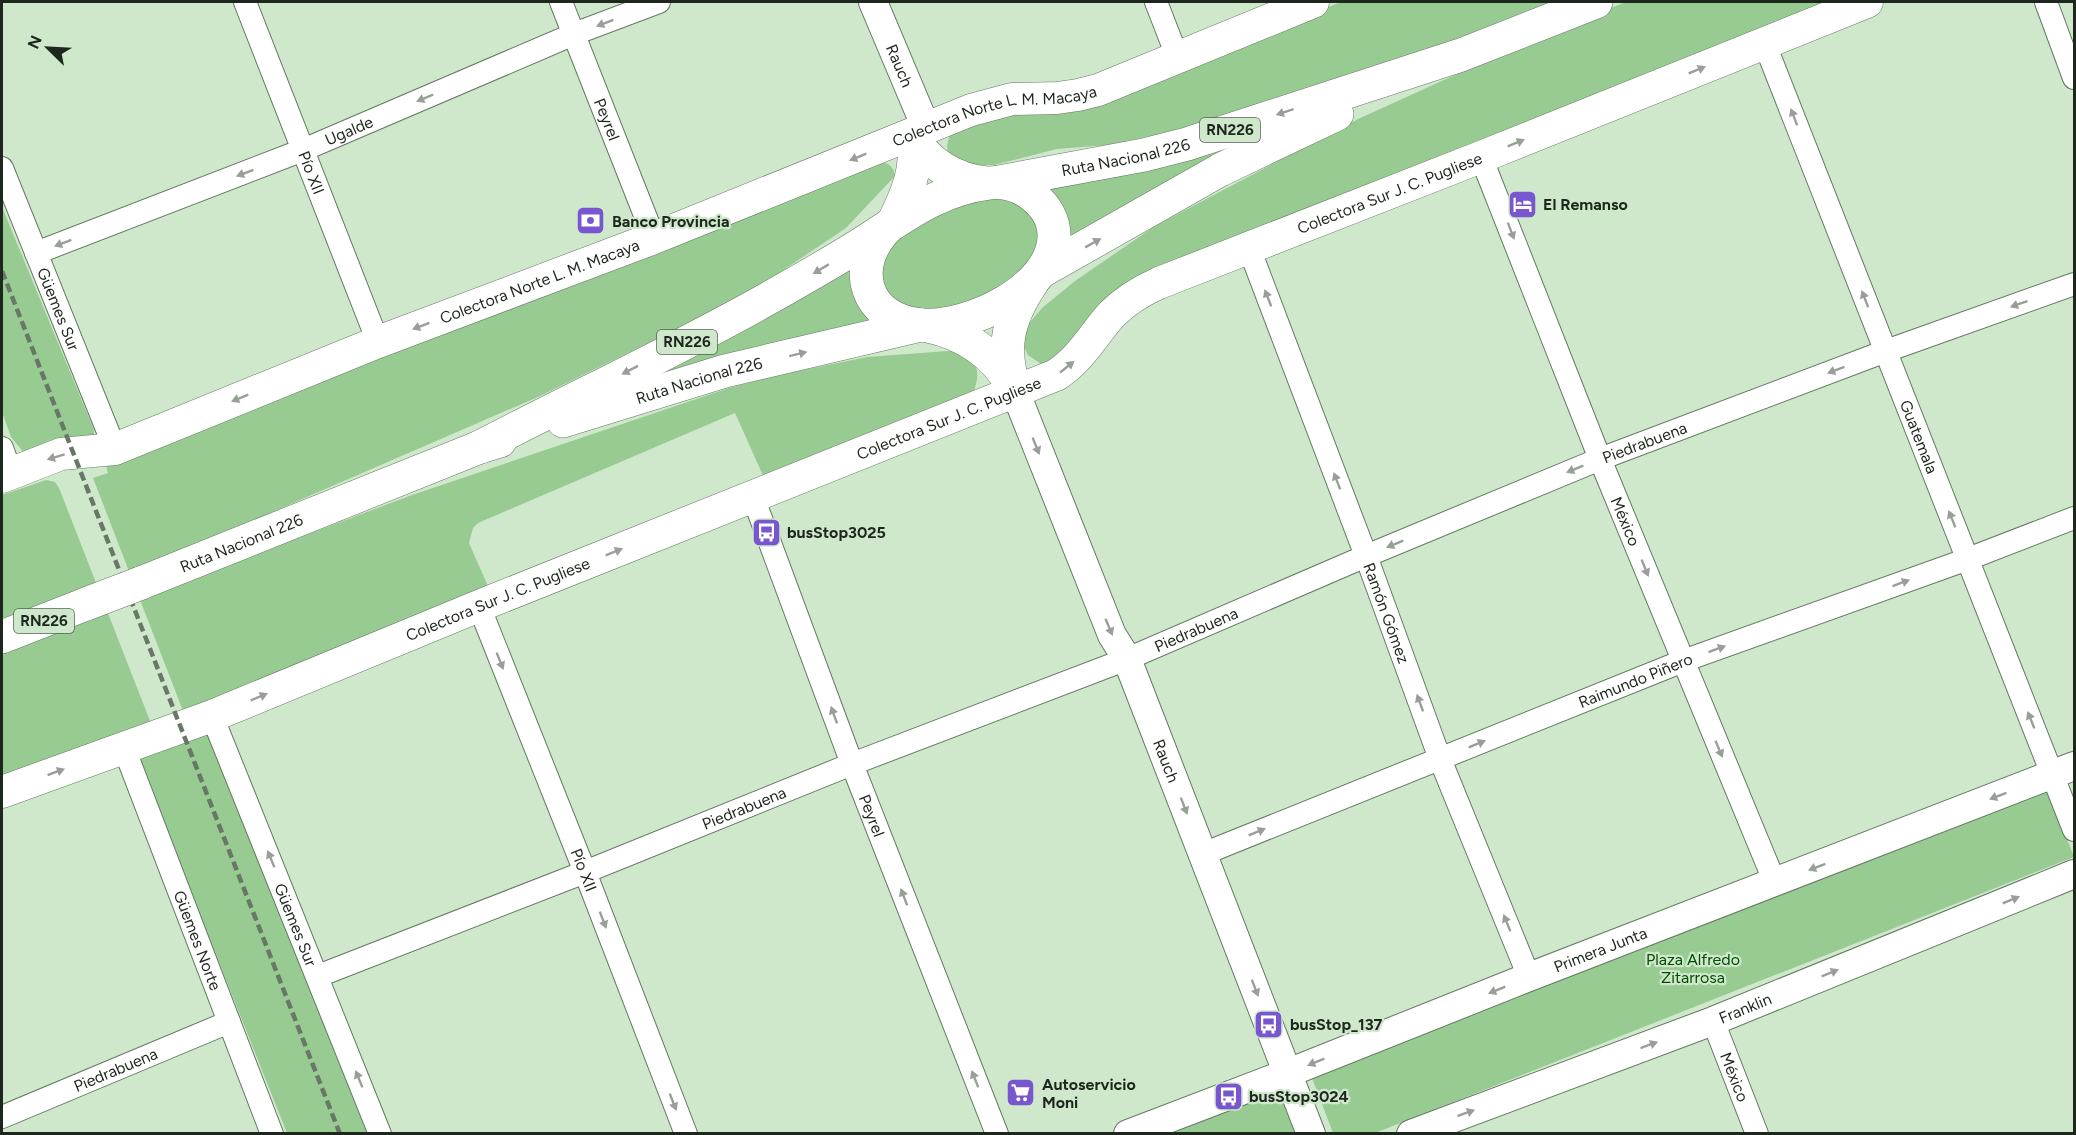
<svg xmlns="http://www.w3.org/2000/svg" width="2076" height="1135" viewBox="0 0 2076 1135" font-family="Figtree,sans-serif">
<rect width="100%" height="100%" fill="#cfe8cc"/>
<g fill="#98cb92">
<path d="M1341 2H1553L1454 41 1264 104 1174 131 1108 145 1057 149 994 165 968 166 948 154 947 146 949 137 959 128 1005 111 1090 101Z"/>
<path d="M1626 2H1847L1169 270 1070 355 1041 364 1028 355 1022 343 1026 327 1042 308 1075 281 1155 226 1358 119 1552 31Z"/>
<path d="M1327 109 1064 254 1033 181Z"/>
<path d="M882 162C890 164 894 167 895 176L846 228 767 281 693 321 538 397 136 571 146 595 412 495 729 388 769 377 867 357 961 350C977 363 981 370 974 391L765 480 735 413 478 523 473 528 469 543 491 593 183 711 93 478 108 473 105 461Z"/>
<path d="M1003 197 1022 204 1040 226 1037 261 980 300 919 313 882 293 880 252 887 242 947 207Z"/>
<path d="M2 207 94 430V438L25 454 11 437 2 412Z"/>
<path d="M855 255 884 328 616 386Z"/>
<path d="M46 480 55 482 59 488 152 726 2 784V655L89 617 2 623V495Z"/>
<path d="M207 728 369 1133H287L142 769 140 756Z"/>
<path d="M2047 788 2074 857 1375 1133H1333L1312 1078Z"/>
<path d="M1285 1087 1303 1134H1170Z"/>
</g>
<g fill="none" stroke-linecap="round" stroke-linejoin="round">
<defs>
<g id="minor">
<path id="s1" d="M245 2 378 342"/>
<path id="s2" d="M561 2 654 238"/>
<path d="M1156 2 1177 56"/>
<path d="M2046 2 2074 78"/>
<path id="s3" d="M1764 42 2074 830"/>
<path id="s4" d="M1481 157 1600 459 1775 883"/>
<path id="s5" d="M2 168 115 449"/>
<path id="s6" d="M1249 248 1366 556 1440 759 1529 977"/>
<path id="s7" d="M36 253 303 150 574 34 659 2"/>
<path d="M2 448 11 473"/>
<path id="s8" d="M753 497 852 764 997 1134"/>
<path id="s9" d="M479 606 585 872 686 1134"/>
<path id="s10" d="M212 716 380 1134"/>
<path id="s11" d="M124 748 272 1134"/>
<path id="s12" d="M1203 854 1683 661 1968 559 2074 518"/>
<path id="s13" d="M318 976 585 872 852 764 1127 659 1366 556 1600 459 1886 351 2074 284"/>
<path id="s14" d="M1713 1021 1757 1134"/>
<path id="s15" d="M2 1117 229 1022"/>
</g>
<g id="tertiary">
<path id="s16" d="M873 2 927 130"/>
<path id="s17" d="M1015 391 1112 635 1127 659 1311 1134"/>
<path id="s18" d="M1128 1134 1288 1073 1529 977 2074 766"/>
<path id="s19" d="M1411 1134 1713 1021 2074 874"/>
</g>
<g id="secondary">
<path id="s20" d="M2 477 61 454 115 449 378 342 654 238 971 110 1012 99 1057 98 1078 95 1098 90 1313 2"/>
<path id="s21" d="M2 792 212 716 479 606 1056 375C1081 359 1093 335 1112 314 1126 300 1141 291 1159 283L1481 157 1867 2"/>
</g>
<g id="trunk">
<path d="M912 136C927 163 955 180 986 183"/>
<path id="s22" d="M999 182 1144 155 1187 144 1461 55 1596 2"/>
<path d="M893 223C906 197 920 166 912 136"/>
<path d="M1042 271 1220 170 1337 114"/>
<path d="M928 326C963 333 996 354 1012 386"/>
<path d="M1015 391C1001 349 1007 320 1032 283"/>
<path id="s23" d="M563 421 725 371 921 325"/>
<path d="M480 447C576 397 675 351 769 298 799 281 829 264 858 246 903 218 935 190 990 183 1020 179 1055 205 1054 237 1053 289 968 329 922 325 865 321 848 266 888 227"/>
<path id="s24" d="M141 583 480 447 500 441"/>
<path d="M2 637 86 604"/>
</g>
</defs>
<use href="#minor" stroke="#637a61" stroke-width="24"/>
<use href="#tertiary" stroke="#637a61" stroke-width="30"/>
<use href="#secondary" stroke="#637a61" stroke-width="33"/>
<use href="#trunk" stroke="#637a61" stroke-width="34"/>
<use href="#minor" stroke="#fff" stroke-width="22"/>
<use href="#tertiary" stroke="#fff" stroke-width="28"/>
<use href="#secondary" stroke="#fff" stroke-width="32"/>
<use href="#trunk" stroke="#fff" stroke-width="33"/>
<path stroke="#687766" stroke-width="4.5" stroke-dasharray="9 4.5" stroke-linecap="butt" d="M2 271 340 1134"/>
<defs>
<path id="trunk-bridge" d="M86 604 141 583"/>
</defs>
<use href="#trunk-bridge" stroke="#637a61" stroke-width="34" stroke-linecap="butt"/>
<use href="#trunk-bridge" stroke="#fff" stroke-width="33"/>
</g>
<defs><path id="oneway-solid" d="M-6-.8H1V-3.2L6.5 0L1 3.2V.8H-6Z" transform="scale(1.5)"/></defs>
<g fill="#9a9e99">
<use href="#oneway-solid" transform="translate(605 23) rotate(159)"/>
<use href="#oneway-solid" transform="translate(1697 70) rotate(-22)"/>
<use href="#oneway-solid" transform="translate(425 98) rotate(157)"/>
<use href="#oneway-solid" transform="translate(1285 112) rotate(162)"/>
<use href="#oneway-solid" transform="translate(1794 117) rotate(-111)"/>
<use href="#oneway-solid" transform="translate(1516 143) rotate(-22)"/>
<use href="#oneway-solid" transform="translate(858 157) rotate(158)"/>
<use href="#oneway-solid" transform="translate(245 173) rotate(159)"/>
<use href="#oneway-solid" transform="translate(1511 231) rotate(69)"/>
<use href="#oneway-solid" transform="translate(63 243) rotate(159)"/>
<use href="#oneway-solid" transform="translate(1093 243) rotate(-29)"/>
<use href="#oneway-solid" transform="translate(821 269) rotate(149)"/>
<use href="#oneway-solid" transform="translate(1268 298) rotate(-111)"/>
<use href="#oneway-solid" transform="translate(1865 299) rotate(-111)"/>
<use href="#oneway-solid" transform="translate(2019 304) rotate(161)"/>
<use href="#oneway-solid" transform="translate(421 326) rotate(159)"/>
<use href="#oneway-solid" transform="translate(798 354) rotate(-14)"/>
<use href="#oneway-solid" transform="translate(1067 367) rotate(-39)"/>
<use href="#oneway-solid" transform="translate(630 370) rotate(153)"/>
<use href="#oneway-solid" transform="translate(1836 370) rotate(159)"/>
<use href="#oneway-solid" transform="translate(240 398) rotate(158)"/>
<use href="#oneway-solid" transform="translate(1036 446) rotate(68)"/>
<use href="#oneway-solid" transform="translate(56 457) rotate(163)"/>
<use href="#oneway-solid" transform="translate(1575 469) rotate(158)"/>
<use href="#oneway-solid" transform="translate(1337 481) rotate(-111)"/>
<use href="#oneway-solid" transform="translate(1952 519) rotate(-112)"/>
<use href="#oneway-solid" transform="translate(1395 544) rotate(158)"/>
<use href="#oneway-solid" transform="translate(614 552) rotate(-22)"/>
<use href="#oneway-solid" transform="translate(1645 568) rotate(68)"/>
<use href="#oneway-solid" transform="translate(1901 583) rotate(-20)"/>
<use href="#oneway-solid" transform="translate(1109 627) rotate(67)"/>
<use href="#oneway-solid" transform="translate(1717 649) rotate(-20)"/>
<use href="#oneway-solid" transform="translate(500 661) rotate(68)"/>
<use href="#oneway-solid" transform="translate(259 697) rotate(-22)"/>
<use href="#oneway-solid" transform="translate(1420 703) rotate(-110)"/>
<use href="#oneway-solid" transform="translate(834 715) rotate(-110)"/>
<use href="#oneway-solid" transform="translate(2031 720) rotate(-112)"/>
<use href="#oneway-solid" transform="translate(1477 744) rotate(-22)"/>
<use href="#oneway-solid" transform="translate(1719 749) rotate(67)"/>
<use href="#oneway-solid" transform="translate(56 772) rotate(-20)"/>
<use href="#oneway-solid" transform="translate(1998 796) rotate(159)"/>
<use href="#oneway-solid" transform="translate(1184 806) rotate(69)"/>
<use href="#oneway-solid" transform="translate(1257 832) rotate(-22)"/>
<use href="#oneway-solid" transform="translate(271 859) rotate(-112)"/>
<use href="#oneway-solid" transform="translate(1817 867) rotate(159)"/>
<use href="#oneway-solid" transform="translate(904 897) rotate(-111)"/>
<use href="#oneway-solid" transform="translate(2011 900) rotate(-22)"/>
<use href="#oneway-solid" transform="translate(603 920) rotate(69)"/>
<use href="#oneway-solid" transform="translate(1507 923) rotate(-112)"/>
<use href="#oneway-solid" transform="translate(1830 973) rotate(-22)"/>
<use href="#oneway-solid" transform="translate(1255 988) rotate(69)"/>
<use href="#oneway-solid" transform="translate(1497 990) rotate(158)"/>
<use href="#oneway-solid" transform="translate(1649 1045) rotate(-20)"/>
<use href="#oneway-solid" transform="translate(1316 1062) rotate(158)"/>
<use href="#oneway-solid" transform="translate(359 1079) rotate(-112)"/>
<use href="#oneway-solid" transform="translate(975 1079) rotate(-111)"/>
<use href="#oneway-solid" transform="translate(673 1102) rotate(69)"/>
<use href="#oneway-solid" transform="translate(1466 1113) rotate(-20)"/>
</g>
<defs>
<symbol id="hotel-square" viewBox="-11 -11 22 22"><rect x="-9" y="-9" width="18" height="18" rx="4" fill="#7856d0" stroke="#cfe8cc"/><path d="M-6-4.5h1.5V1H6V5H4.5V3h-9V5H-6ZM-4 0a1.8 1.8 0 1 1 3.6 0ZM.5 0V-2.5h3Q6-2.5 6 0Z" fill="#fff"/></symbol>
<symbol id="bank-square" viewBox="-11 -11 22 22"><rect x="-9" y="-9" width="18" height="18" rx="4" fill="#7856d0" stroke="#cfe8cc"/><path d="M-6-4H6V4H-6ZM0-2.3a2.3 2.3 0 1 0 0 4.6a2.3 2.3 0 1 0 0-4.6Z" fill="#fff"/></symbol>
<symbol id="bus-square" viewBox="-11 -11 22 22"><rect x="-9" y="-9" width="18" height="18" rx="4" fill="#7856d0" stroke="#cfe8cc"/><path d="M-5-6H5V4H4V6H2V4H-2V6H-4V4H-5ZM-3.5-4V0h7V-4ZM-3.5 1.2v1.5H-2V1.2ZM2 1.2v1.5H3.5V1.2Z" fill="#fff"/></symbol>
<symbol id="supermarket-square" viewBox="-11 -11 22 22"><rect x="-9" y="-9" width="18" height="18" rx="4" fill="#7856d0" stroke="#cfe8cc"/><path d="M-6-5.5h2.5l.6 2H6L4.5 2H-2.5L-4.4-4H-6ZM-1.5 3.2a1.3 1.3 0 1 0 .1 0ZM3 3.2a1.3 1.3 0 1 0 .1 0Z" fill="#fff"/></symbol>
</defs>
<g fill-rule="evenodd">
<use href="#hotel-square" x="1506" y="188" width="33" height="33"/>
<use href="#bank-square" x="574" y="204" width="33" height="33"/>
<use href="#bus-square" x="750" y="516" width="33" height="33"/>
<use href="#bus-square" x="1252" y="1008" width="33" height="33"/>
<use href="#supermarket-square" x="1004" y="1076" width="33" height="33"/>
<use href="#bus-square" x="1212" y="1080" width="33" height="33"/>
</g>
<g text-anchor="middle" stroke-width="4.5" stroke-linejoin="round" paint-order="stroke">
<g fill="#cfe8cc" stroke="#536152" stroke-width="1.5">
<rect x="1200" y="118" width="60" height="24" rx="4.5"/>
<rect x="657" y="330" width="60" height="24" rx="4.5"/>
<rect x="14" y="609" width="60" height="24" rx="4.5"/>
</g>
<g font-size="15" font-weight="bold" fill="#1e271d">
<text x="1230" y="135">RN226</text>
<text x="687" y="347">RN226</text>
<text x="44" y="626">RN226</text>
</g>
<g font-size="16" fill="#1e271d" stroke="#cfe8cc">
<text dy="6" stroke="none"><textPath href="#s16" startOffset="69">Rauch</textPath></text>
<text dy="6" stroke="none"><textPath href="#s20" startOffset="1060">Colectora Norte L. M. Macaya</textPath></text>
<text dy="6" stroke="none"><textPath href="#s2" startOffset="126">Peyrel</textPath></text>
<text dy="6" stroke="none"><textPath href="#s7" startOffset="336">Ugalde</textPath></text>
<text dy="6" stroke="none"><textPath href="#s22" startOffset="129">Ruta Nacional 226</textPath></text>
<text dy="6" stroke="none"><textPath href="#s1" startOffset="183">Pío XII</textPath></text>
<text dy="6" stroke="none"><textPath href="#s21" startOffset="1521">Colectora Sur J. C. Pugliese</textPath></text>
<text dy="6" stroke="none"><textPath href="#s20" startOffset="574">Colectora Norte L. M. Macaya</textPath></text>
<text dy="6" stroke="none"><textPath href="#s5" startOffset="152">Güemes Sur</textPath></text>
<text dy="6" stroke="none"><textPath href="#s23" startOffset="142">Ruta Nacional 226</textPath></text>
<text dy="6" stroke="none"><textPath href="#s21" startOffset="1018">Colectora Sur J. C. Pugliese</textPath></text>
<text dy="6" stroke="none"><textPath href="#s3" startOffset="424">Guatemala</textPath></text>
<text dy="6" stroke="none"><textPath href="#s13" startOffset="1430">Piedrabuena</textPath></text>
<text dy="6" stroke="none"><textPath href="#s4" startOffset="392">México</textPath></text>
<text dy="6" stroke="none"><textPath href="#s24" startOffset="108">Ruta Nacional 226</textPath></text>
<text dy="6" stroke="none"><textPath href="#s21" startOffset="532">Colectora Sur J. C. Pugliese</textPath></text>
<text dy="6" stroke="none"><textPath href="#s6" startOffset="390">Ramón Gómez</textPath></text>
<text dy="6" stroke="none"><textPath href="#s13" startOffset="944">Piedrabuena</textPath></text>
<text dy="6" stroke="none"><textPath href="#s12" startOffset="466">Raimundo Piñero</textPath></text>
<text dy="6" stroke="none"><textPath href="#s17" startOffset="400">Rauch</textPath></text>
<text dy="6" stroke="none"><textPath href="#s13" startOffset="458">Piedrabuena</textPath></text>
<text dy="6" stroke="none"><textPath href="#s8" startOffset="340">Peyrel</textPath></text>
<text dy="6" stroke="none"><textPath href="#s9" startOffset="284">Pío XII</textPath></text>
<text dy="6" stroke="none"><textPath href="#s10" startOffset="225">Güemes Sur</textPath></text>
<text dy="6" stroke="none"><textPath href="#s11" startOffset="206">Güemes Norte</textPath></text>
<text dy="6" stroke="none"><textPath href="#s18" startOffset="507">Primera Junta</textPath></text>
<text dy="6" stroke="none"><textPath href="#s19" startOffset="357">Franklin</textPath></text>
<text dy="6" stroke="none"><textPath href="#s15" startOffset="123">Piedrabuena</textPath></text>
<text dy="6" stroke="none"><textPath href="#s14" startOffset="60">México</textPath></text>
</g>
<g font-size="16" font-weight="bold" fill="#1e271d" stroke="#cfe8cc" text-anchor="start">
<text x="1543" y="210">El Remanso</text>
<text x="612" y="227">Banco Provincia</text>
<text x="787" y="538">busStop3025</text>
<text x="1290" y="1030">busStop_137</text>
<text x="1042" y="1090">Autoservicio<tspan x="1042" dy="18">Moni</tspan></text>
<text x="1249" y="1102">busStop3024</text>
</g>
<g font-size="16" fill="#004e00" stroke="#cfe8cc">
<text x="1693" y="965">Plaza Alfredo<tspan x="1693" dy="18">Zitarrosa</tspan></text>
</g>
</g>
<rect width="2076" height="1135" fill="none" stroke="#1e271d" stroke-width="6"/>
<g transform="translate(48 48) rotate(294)" stroke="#cfe8cc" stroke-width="4.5" paint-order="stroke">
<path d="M0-4.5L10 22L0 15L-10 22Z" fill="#1e271d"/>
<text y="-9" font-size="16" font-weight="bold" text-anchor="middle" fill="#1e271d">N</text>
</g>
</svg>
